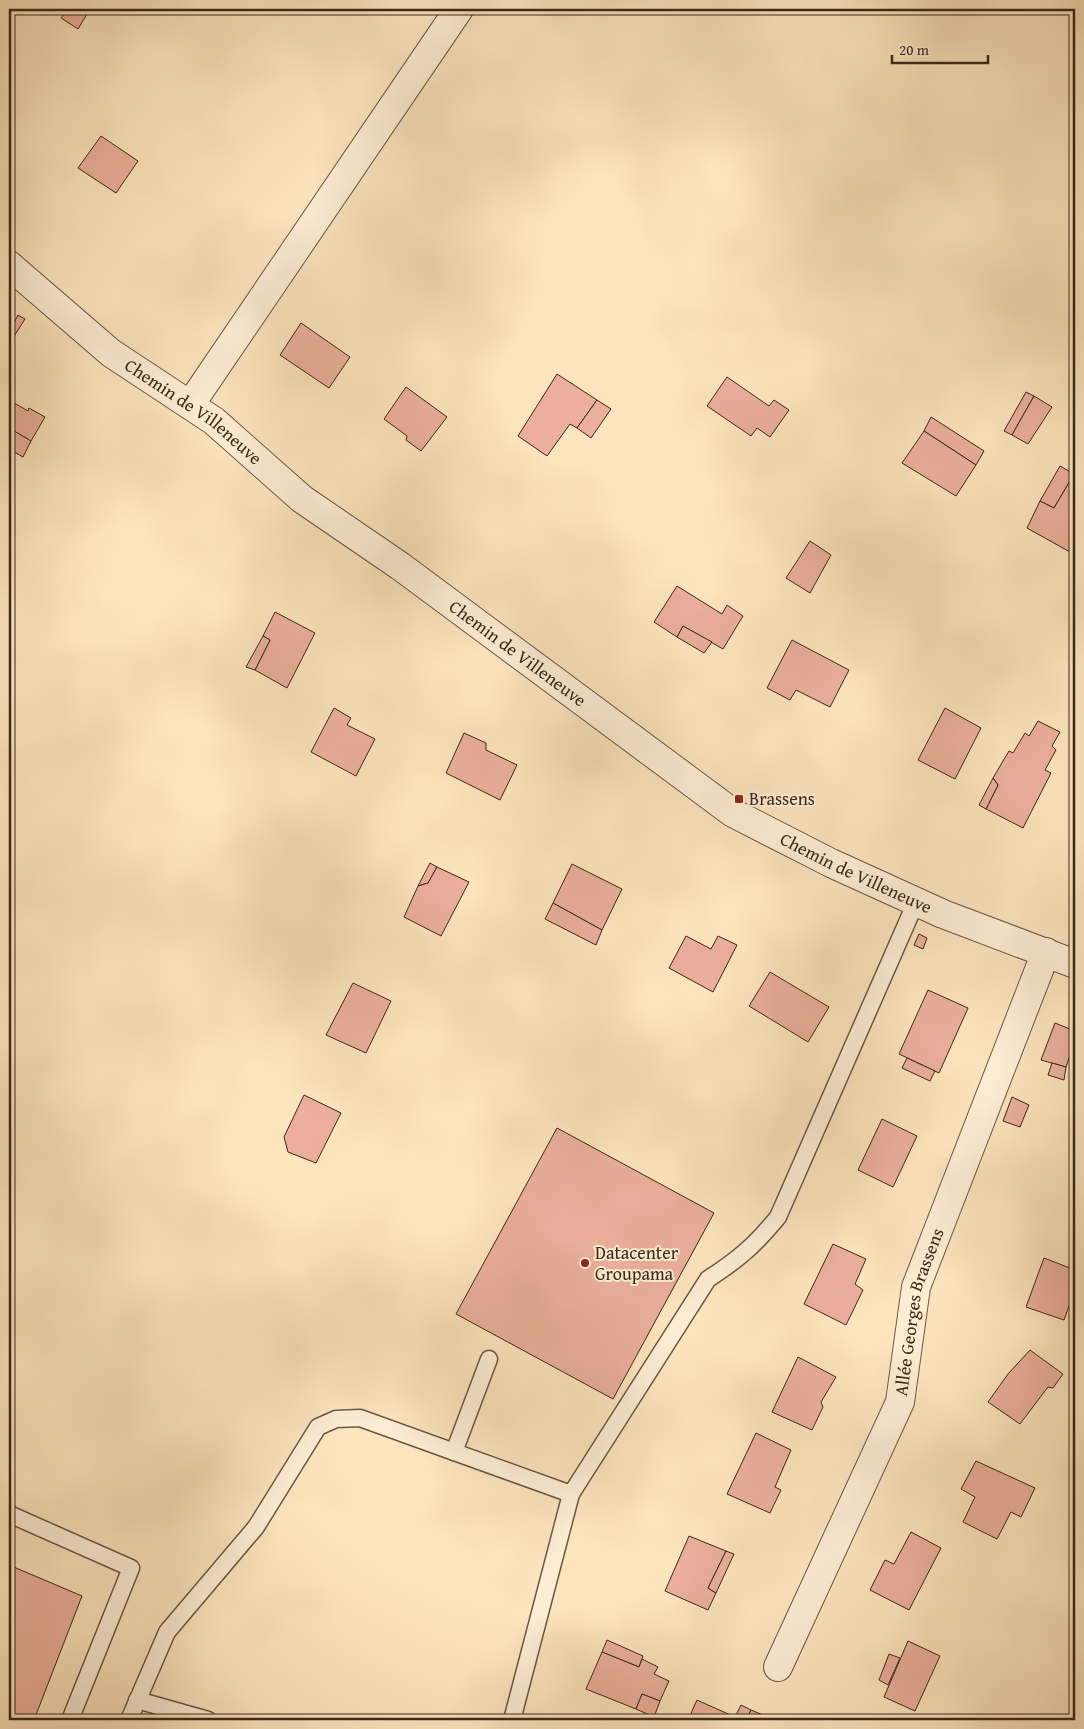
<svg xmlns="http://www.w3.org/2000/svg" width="1084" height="1729" viewBox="0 0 1084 1729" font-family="'Gentium Book Plus',serif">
<rect width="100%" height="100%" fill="#fce4bd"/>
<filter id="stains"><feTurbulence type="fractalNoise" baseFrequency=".004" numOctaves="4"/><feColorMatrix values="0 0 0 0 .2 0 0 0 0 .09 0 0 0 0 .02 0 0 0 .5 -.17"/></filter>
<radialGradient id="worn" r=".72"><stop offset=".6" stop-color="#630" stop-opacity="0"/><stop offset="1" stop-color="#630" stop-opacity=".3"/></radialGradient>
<g fill="#ebaf9b" stroke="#3a281a">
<path d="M68 9H90L78 29 61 18Z"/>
<path d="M101 136 138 161 116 193 78 168Z"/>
<path d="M18 315 25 319 13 338 9 335V332Z"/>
<path d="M301 323 350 357 329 388 280 355Z"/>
<path d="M557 374 597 400 577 428 570 424 547 456 518 436Z"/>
<path d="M727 377 769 406 774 400 789 410 770 437 757 428 751 436 707 406Z"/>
<path d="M406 387 447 417 421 451 406 440 407 436 384 419Z"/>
<path d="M1026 392 1034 396 1012 435 1004 431Z"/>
<path d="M1034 396 1052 407 1028 444 1012 435Z"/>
<path d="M9 400 28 411 29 408 45 417 31 441 9 428Z"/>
<path d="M597 400 611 409 591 438 577 428Z"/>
<path d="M931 417 984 451 976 465 924 431Z"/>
<path d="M9 428 31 441 23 457 9 449Z"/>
<path d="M924 431 976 465 956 496 902 463Z"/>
<path d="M1060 466 1074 474 1054 508 1040 501Z"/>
<path d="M1074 474H1075V543L1070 552 1027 528 1040 501 1054 508Z"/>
<path d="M810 541 831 555 810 593 786 578Z"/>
<path d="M677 586 722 614 727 605 743 616 723 649 683 626 677 637 654 622Z"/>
<path d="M275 612 315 633 287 688 255 670 270 640 263 636Z"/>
<path d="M683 626 712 642 704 653 677 637Z"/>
<path d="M263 636 270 640 255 670 246 667Z"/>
<path d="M792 640 849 670 830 707 796 690 790 700 767 688Z"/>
<path d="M334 708 351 718 347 725 375 739 356 776 311 752Z"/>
<path d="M945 708 981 728 955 779 918 760Z"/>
<path d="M1038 721 1060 732 1052 746 1056 750 1045 770 1051 773 1023 828 986 809 998 785 993 778 1009 751 1013 753 1025 733 1029 736Z"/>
<path d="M464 733 486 743V750L517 765 500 800 446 773Z"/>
<path d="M993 778 998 785 986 809 979 805Z"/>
<path d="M430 863 437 867 428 883 418 886Z"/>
<path d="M572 864 622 889 602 930 553 903Z"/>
<path d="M437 867 469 882 441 936 404 917 418 886 428 883Z"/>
<path d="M553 903 602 930 596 945 545 919Z"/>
<path d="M919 934 927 938 923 949 914 945Z"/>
<path d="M686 936 711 949 718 936 737 945 713 992 669 968Z"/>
<path d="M770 972 829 1007 808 1042 749 1006Z"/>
<path d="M353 983 391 1001 366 1053 326 1035Z"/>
<path d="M928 990 968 1008 939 1073 899 1054Z"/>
<path d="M1055 1023 1075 1031V1040L1066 1067 1041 1060Z"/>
<path d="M907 1058 935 1071 930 1081 902 1068Z"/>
<path d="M1052 1063 1066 1067 1064 1080 1048 1075Z"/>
<path d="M304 1095 341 1113 316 1163 288 1152 284 1137Z"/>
<path d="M1012 1097 1029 1105 1020 1127 1003 1121Z"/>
<path d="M882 1119 917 1136 893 1187 858 1170Z"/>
<path d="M557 1128 714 1213 613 1399 456 1314Z"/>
<path d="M833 1244 866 1259 855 1284 863 1290 846 1325 804 1304Z"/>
<path d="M1044 1258 1075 1270V1289L1064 1320 1026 1307Z"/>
<path d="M1030 1350 1063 1374 1053 1388 1048 1387 1020 1424 988 1402 1008 1374Z"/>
<path d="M798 1357 836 1377 821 1402 823 1407 812 1430 772 1412Z"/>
<path d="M756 1433 791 1450 775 1487 781 1490 770 1513 727 1494Z"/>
<path d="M976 1461 1035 1488 1021 1517 1011 1512 997 1539 963 1522 975 1497 961 1489Z"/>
<path d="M911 1532 941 1548 909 1610 870 1590 885 1560 894 1564Z"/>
<path d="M689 1536 726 1551 708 1588 716 1593 708 1610 665 1591Z"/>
<path d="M726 1551 734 1554 716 1593 708 1588Z"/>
<path d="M9 1565 82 1596 34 1720H9Z"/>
<path d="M607 1640 643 1656 639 1667 602 1652Z"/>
<path d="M908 1641 940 1656 915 1711 884 1697Z"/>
<path d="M602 1652 639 1667 642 1659 658 1667 654 1674 669 1681 660 1701 642 1694 636 1709 586 1689Z"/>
<path d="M889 1654 900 1658 888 1685 879 1680Z"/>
<path d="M642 1694 660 1701 654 1717 636 1709Z"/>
<path d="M697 1700 735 1717 742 1720H688Z"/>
<path d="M741 1705 751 1710 746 1720 735 1717Z"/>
<path d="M751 1710 770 1718 769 1720H746Z"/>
</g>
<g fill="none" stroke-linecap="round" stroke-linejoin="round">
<defs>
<g id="service">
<path d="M454 1452 489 1359"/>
<path d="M9 1514 131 1568 70 1720"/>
<path d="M137 1700 208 1720"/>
<path d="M129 1720 167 1632 256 1527 318 1427 336 1419 360 1418 571 1494 708 1279C739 1259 755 1245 778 1217L916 902"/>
<path d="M512 1720 571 1494"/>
</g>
<g id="minor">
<path id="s1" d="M9 265 111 353 214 421 302 499 400 566 733 813 831 863 943 914 1075 964"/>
<path d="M190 405 459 9"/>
<path id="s2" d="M778 1667 900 1402 916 1287 1046 952"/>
</g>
</defs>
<use href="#service" stroke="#6a5743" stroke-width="19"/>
<use href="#minor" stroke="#6a5743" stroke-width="30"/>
<use href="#service" stroke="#fdedd4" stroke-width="16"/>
<use href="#minor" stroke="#fdedd4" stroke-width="28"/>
</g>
<g fill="#8f2418" stroke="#fdedd4" stroke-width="2">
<rect x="734" y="794" width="10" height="10" rx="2.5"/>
<circle cx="585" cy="1263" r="5"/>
</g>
<g text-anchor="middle" stroke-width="4" stroke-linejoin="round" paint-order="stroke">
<g font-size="18" fill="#3a281a" stroke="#fdedd4">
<text dy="6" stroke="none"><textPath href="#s1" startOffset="236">Chemin de Villeneuve</textPath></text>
<text dy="6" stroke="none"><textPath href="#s1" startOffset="641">Chemin de Villeneuve</textPath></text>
<text dy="6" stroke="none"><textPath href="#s1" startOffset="1046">Chemin de Villeneuve</textPath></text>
<text dy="6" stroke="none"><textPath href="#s2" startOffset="384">Allée Georges Brassens</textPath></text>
</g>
<g font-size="18" fill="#3a281a" stroke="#fdedd4" text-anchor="start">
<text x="749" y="805">Brassens</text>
<text x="595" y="1259">Datacenter<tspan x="595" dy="21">Groupama</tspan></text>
</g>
</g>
<rect width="1084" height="1729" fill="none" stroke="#fce4bd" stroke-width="30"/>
<rect x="10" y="10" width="1064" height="1709" fill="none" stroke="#3a281a" stroke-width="2.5"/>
<rect x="15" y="15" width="1054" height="1699" fill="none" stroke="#3a281a"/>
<path d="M892 55v8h96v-8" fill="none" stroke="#3a281a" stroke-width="2.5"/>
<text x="899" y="55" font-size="15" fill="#3a281a" stroke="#fdedd4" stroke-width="4" paint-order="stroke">20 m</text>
<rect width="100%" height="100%" filter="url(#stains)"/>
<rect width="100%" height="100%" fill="url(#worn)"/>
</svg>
